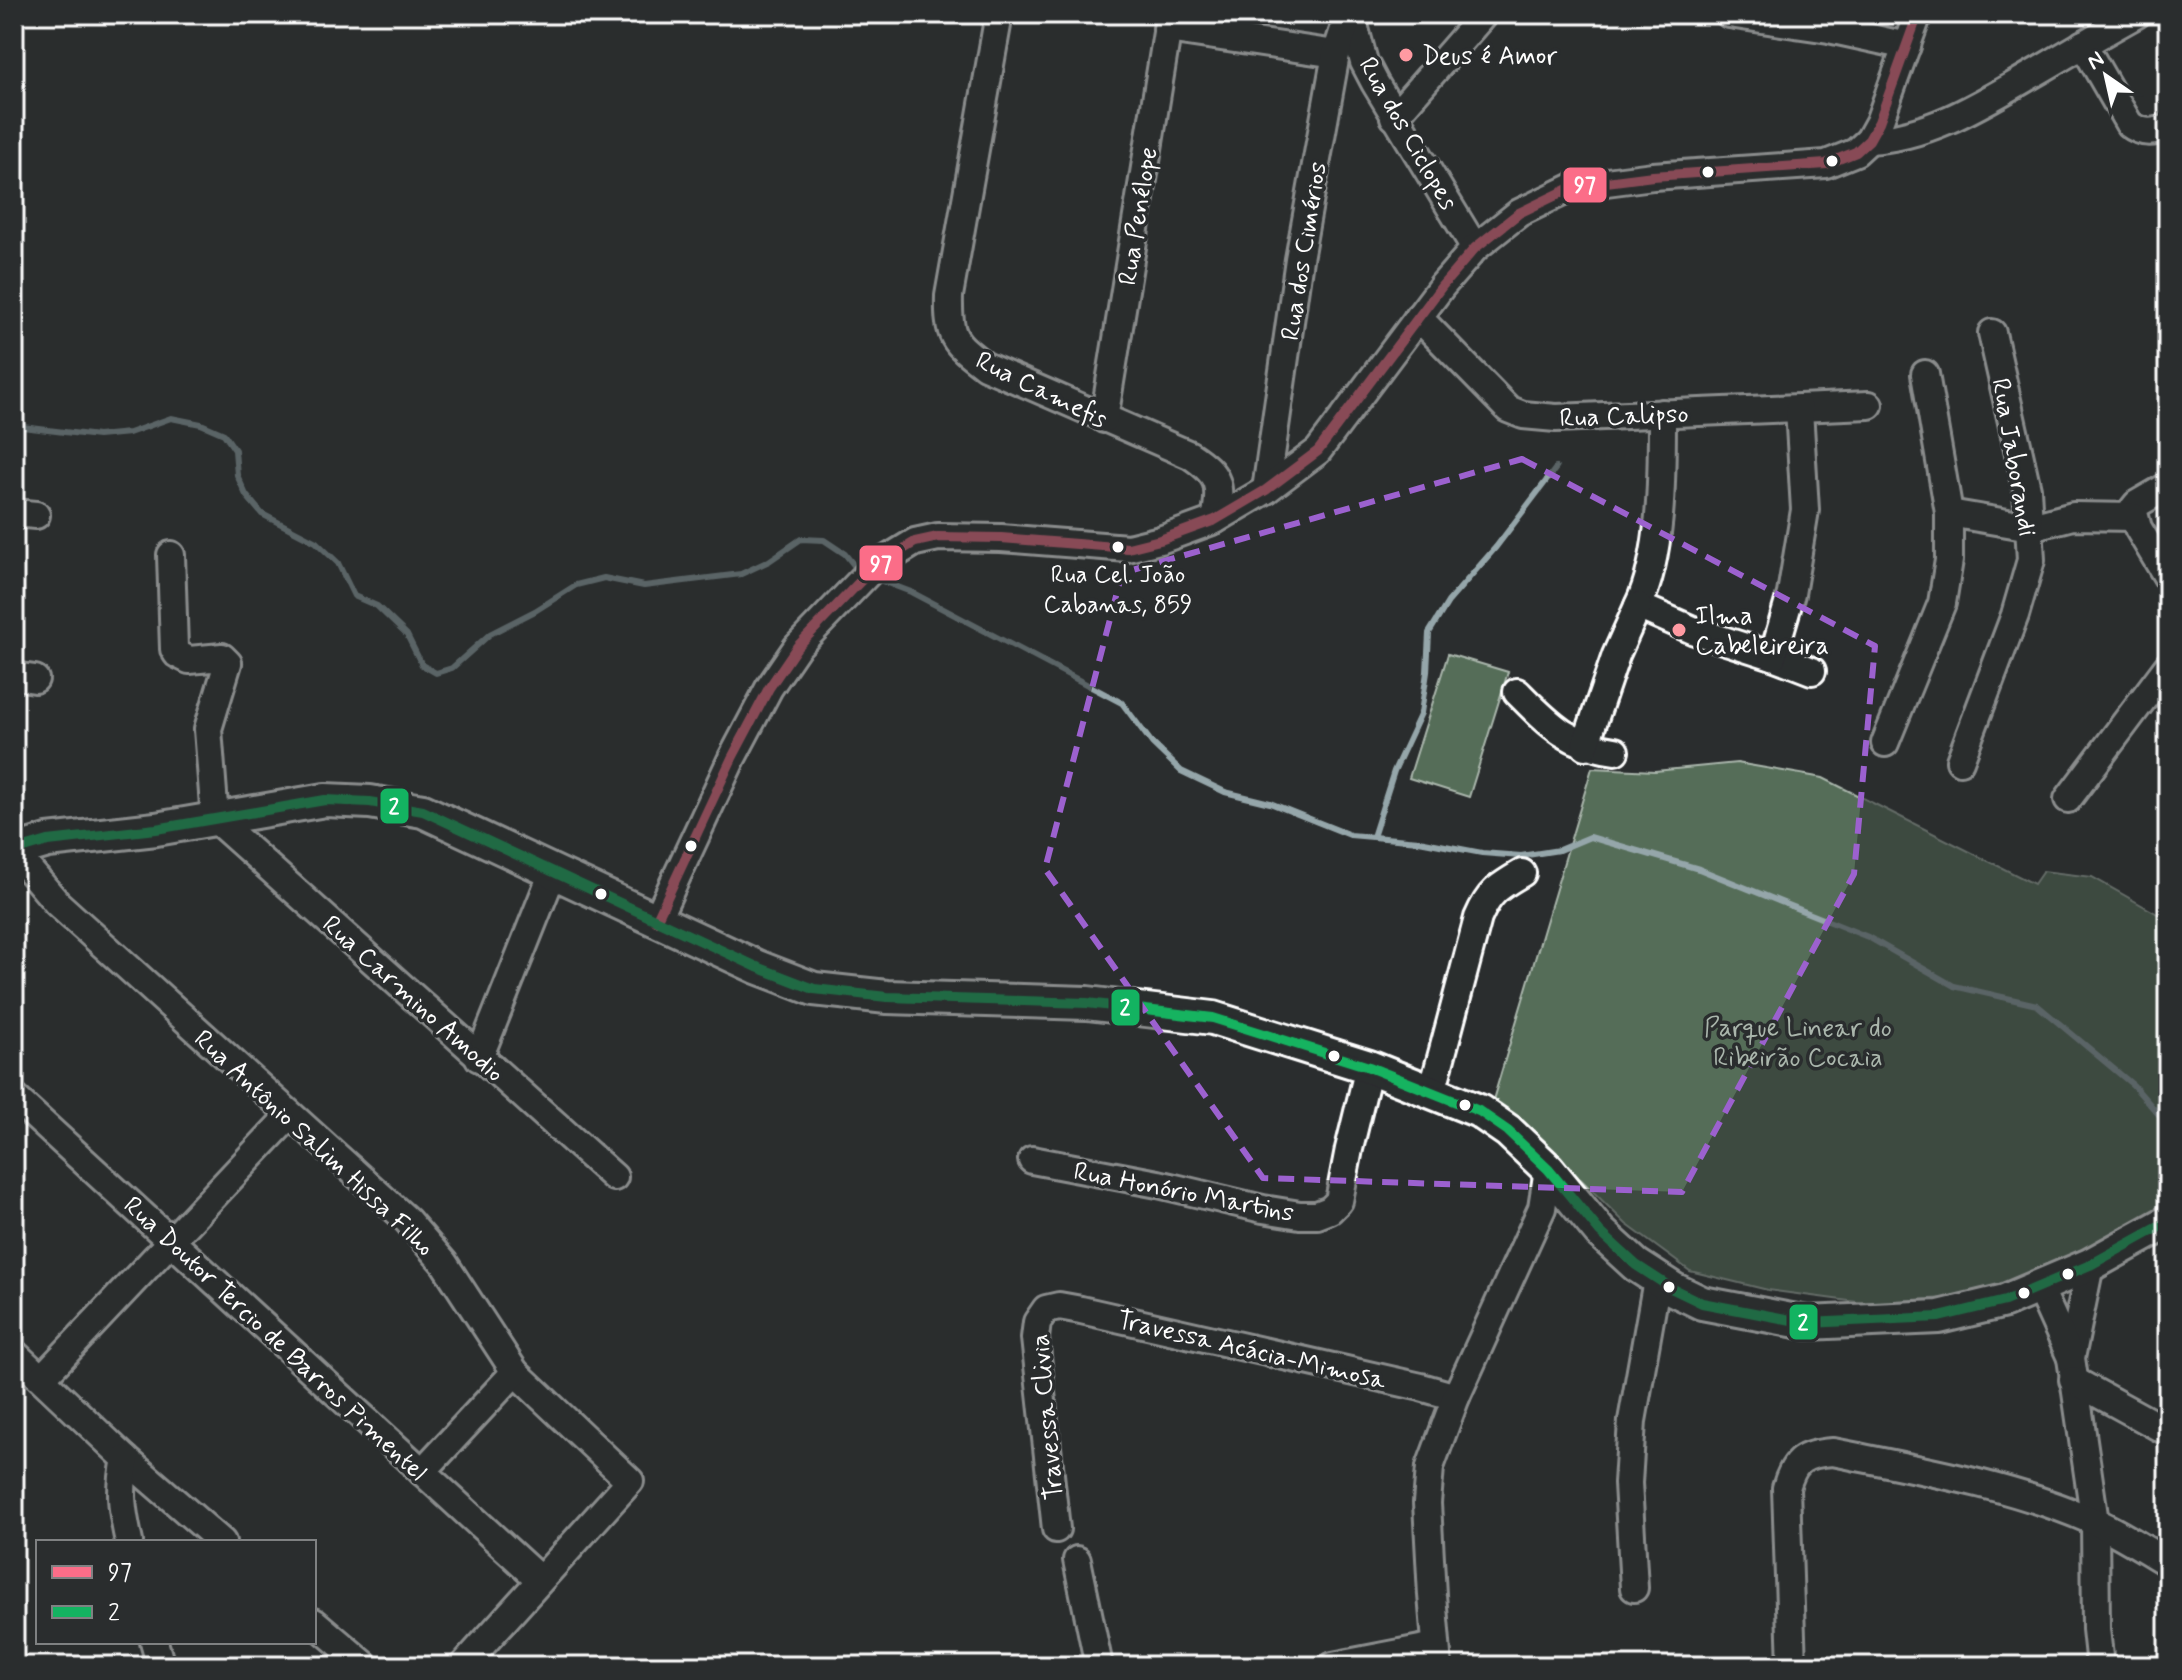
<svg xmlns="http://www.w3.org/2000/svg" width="2182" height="1680" viewBox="0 0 2182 1680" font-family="Mynerve,sans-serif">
<rect width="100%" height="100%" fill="#2a2d2e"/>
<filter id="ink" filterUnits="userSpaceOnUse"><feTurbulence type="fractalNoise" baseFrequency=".0125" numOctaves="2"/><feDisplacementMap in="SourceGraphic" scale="16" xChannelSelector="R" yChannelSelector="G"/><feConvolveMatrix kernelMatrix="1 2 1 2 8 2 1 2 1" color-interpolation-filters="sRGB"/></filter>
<g filter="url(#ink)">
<g fill="#556d59" stroke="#aab6ac" stroke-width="2">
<path d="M1448 654 1508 672 1469 797 1409 778Z"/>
<path d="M1737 763 1823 778 2034 884 2043 871 2092 877 2168 920V1202L2120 1232 2037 1273 1962 1297 1864 1303 1768 1290 1690 1271 1626 1224 1555 1154 1493 1100 1592 768 1655 771Z"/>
</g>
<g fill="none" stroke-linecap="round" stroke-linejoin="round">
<g stroke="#95a6aa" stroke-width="6">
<path d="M14 426 98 436 129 433 171 418 201 424 224 434 235 450 237 475 246 495 262 514 316 542 338 563 354 596 377 606 407 635 422 665 436 673 452 668 490 634 535 611 576 585 604 578 644 586 741 574 769 561 801 539 824 540 845 554 860 573"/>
<path d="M874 578 911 592 1122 703 1152 743 1181 771 1225 792 1270 803 1350 835 1419 841 1482 853 1521 856 1559 850 1590 837 1699 869 1868 937 1954 986 2037 1005 2133 1085 2168 1125"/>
<path d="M1373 837 1394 771 1421 713 1427 672 1429 633 1448 602 1496 547 1556 468"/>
</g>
<defs>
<g id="minor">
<path d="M999 14 949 296C948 337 953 342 985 366L1190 455C1220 475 1222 485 1215 520"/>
<path d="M1351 14 1364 62 1375 83 1475 248"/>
<path d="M1729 14 1829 29 1907 46"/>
<path d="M1167 29 1336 54"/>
<path d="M2083 44 2129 124C2142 134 2153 133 2168 128"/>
<path d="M1394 117 1484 14"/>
<path d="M1869 140C1932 137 1986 101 2040 70 2072 51 2104 32 2137 14"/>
<path d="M1418 317 1508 409 1523 415 1556 418 1869 405"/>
<path d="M1662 413C1662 470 1663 554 1638 606L1695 631 1773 656 1812 671"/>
<path d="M1104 419 1170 14"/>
<path d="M2168 486 2137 504 2133 509 2138 528 2168 578"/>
<path d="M1266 490 1299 259 1336 54 1349 14"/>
<path d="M14 513 36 515"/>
<path d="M1949 513 2031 527 2073 516 2134 517"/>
<path d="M171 555 174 649 177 654 189 660 222 657 228 663 208 729 215 819 614 1177"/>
<path d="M1773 656 1791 594 1805 510 1799 409"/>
<path d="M14 676 35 679"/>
<path d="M1517 692C1550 725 1567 744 1615 751"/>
<path d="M1885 743 1942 603 1949 560V513L1925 374"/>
<path d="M1585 746 1616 655 1638 606"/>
<path d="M1960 761 2015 615 2031 560 2027 489 1992 333"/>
<path d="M2068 799 2168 666"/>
<path d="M14 852 57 903 407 1220 444 1263 515 1372 630 1481 463 1666"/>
<path d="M656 921 732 758 769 688 797 647 874 567 915 542 938 537 1001 538 1128 548 1160 540 1215 520 1266 490 1318 451 1442 286 1475 248 1519 213 1575 186 1653 176 1826 164 1856 152 1869 140 1879 122 1918 14"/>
<path d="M479 1058 553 872"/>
<path d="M1432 1092 1478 918C1489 892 1498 887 1522 873"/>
<path d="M14 1097 539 1579"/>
<path d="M1032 1160 1158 1184 1263 1209 1300 1215H1317L1330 1210 1339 1201 1349 1149 1369 1067"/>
<path d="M2090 1265 2071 1358 2095 1522 2096 1629 2100 1666"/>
<path d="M2039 1287 2071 1358"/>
<path d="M14 1353 126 1459 222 1542"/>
<path d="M42 1378 289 1116"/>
<path d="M2073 1380 2168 1432"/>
<path d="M126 1459C119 1492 122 1510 129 1542"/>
<path d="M422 1472 515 1372"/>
<path d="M1056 1529 1035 1338 1037 1322 1046 1309 1059 1306 1081 1310 1421 1387 1456 1397"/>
<path d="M1077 1560 1099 1666"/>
<path d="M1634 1588 1628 1483 1632 1421 1657 1280"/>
<path d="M314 1622 366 1666"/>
<path d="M154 1642 161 1666"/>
<path d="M1333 1666 1436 1646"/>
<path d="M1438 1666 1432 1595 1427 1503 1430 1467 1456 1397 1542 1208 1548 1169"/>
<path d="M1792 1666 1786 1488C1794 1460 1803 1454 1833 1452 1921 1470 2010 1485 2093 1521 2119 1532 2144 1549 2168 1563"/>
</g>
<path id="major" d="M14 851 48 841 156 829 325 800 370 802 423 811 757 967 814 989 887 997 1087 1003 1213 1018 1369 1067 1479 1111 1508 1131 1548 1169 1600 1232 1636 1265 1673 1289 1702 1303 1807 1323 1939 1317 2005 1301 2090 1265 2168 1222"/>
</defs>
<use href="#minor" stroke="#fff" stroke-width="32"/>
<use href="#major" stroke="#fff" stroke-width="38"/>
<use href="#minor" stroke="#2a2d2e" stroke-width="26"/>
<use href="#major" stroke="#2a2d2e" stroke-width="32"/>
<defs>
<path id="bus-1" d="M656 921 732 758 769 688 797 647 874 567 915 542 938 537 1001 538 1128 548 1160 540 1215 520 1266 490 1318 451 1442 286 1475 248 1519 213 1575 186 1653 176 1826 164 1856 152 1869 140 1879 122 1918 14"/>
<path id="bus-2" d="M14 851 48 841 156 829 325 800 370 802 423 811 757 967 814 989 887 997 1087 1003 1213 1018 1369 1067 1479 1111 1508 1131 1548 1169 1600 1232 1636 1265 1673 1289 1702 1303 1807 1323 1939 1317 2005 1301 2090 1265 2168 1222"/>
</defs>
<use href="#bus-1" stroke="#2a2d2e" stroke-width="16"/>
<use href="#bus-2" stroke="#2a2d2e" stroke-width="16"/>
<use href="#bus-1" stroke="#fb6d88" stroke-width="10"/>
<use href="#bus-2" stroke="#13b361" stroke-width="10"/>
</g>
</g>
<path d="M0 0H2182V1680H0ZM1522 459 1875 646 1854 874 1682 1192 1263 1178 1045 869 1122 573Z" fill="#2a2d2e" fill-opacity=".55" fill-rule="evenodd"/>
<path fill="none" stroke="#9c61cf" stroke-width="6" stroke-dasharray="16 10" stroke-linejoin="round" d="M1522 459 1875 646 1854 874 1682 1192 1263 1178 1045 869 1122 573Z"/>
<g fill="#ff9aa2" stroke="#2a2d2e" stroke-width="3">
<circle cx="1406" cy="55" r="8"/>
<circle cx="1679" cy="630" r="8"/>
</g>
<g fill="#fff" stroke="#2a2d2e" stroke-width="3">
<circle cx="1832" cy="161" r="7"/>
<circle cx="1708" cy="172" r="7"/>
<circle cx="1118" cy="547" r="7"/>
<circle cx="691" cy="846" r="7"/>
<circle cx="601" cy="894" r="7"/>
<circle cx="1334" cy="1056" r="7"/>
<circle cx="1465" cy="1105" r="7"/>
<circle cx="2068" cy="1274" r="7"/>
<circle cx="1669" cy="1287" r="7"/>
<circle cx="2024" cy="1293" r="7"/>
</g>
<g text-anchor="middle" stroke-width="7" stroke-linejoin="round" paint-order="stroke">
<g font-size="24" fill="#fff" stroke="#2a2d2e">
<text x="1118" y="582">Rua Cel. João<tspan x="1118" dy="30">Cabanas, 859</tspan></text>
</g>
<g font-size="26" fill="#fff" stroke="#2a2d2e" text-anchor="start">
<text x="1422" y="64">Deus é Amor</text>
<text x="1695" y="624">Ilma<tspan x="1695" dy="30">Cabeleireira</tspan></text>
</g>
<g font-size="26" fill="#fff" stroke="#2a2d2e">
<text transform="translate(1409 133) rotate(60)" y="9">Rua dos Ciclopes</text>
<text transform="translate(1137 216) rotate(-81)" y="9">Rua Penélope</text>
<text transform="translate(1303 251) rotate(-81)" y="9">Rua dos Cimérios</text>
<text transform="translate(1042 389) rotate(26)" y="9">Rua Camefis</text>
<text transform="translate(1624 415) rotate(-2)" y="9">Rua Calipso</text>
<text transform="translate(2015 457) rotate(80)" y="9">Rua Jaborandi</text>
<text transform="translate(414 998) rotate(42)" y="9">Rua Carmino Amodio</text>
<text transform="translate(315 1142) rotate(43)" y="9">Rua Antônio Salim Hissa Filho</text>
<text transform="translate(1184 1191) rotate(11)" y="9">Rua Honório Martins</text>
<text transform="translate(276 1338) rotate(43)" y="9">Rua Doutor Tercio de Barros Pimentel</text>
<text transform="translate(1252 1349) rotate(13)" y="9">Travessa Acácia-Mimosa</text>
<text transform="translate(1046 1417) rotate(-95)" y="9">Travessa Clivia</text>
</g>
<g font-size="26" fill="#aab6ac" stroke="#2a2d2e">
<text x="1798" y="1036">Parque Linear do<tspan x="1798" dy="30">Ribeirão Cocaia</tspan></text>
</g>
</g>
<g stroke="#2a2d2e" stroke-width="3">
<rect x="1562" y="166" width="46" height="38" rx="8" fill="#fb6d88"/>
<rect x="858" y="544" width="46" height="38" rx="8" fill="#fb6d88"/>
<rect x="379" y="787" width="31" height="38" rx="8" fill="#13b361"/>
<rect x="1110" y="988" width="31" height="39" rx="8" fill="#13b361"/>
<rect x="1788" y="1303" width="31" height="38" rx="8" fill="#13b361"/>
</g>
<g font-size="22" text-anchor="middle" font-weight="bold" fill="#fff">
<text x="1585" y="192">97</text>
<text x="881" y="571">97</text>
<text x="394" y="814">2</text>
<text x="1125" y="1015">2</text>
<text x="1803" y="1330">2</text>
</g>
<rect width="2182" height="1680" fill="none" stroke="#2a2d2e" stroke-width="48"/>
<rect x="24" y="24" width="2134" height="1632" fill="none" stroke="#fff" stroke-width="3" filter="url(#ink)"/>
<rect x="36" y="1540" width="280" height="104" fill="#2a2d2e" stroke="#7f8182" stroke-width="2"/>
<rect x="52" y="1566" width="40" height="12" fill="#fb6d88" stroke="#7f8182" stroke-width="2"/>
<text x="108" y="1580" font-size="24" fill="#ffffff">97</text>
<rect x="52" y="1606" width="40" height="12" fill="#13b361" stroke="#7f8182" stroke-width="2"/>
<text x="108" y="1620" font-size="24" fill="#ffffff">2</text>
<g transform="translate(2106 76) rotate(326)" stroke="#2a2d2e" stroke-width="6" paint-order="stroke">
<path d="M0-6L14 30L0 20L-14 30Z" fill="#ffffff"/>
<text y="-12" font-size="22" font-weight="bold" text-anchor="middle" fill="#ffffff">N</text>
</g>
</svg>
